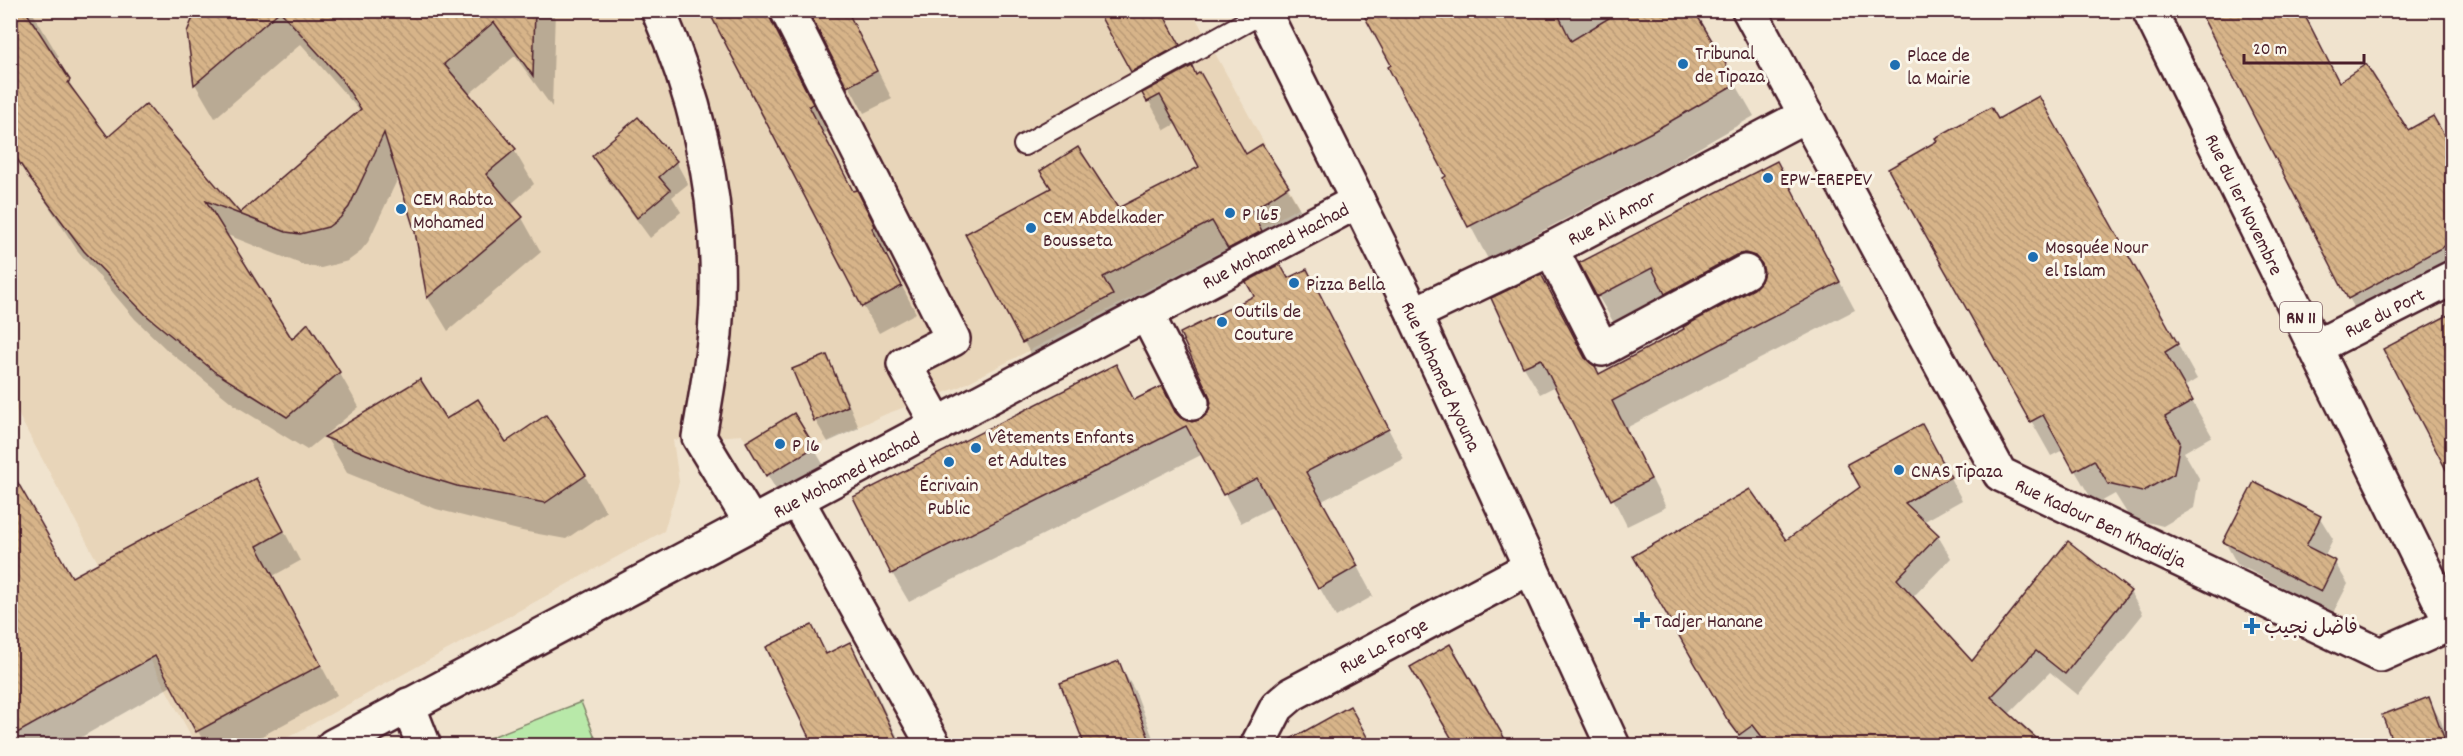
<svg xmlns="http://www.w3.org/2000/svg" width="2463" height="756" viewBox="0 0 2463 756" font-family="Dekko,'Playpen Sans Arabic',sans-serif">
<defs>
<pattern id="building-back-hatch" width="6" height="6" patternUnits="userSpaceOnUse" patternTransform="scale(1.5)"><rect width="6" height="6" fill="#d7b489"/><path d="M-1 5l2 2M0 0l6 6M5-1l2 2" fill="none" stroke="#ba9a76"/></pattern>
</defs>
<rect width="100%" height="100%" fill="#f0e3ce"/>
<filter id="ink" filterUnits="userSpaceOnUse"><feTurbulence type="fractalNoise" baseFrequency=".0167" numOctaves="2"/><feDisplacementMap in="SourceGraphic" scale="12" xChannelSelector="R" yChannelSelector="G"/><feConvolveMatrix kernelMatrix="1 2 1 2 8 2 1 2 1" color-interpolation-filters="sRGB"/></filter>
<g filter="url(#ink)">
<path fill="#e8d5b9" d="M10 11H1192L1299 207 1227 248 957 388 886 414 815 447 766 476 742 435 673 440 679 482 664 531 274 745H196L11 401Z"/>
<path fill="#b8e9a9" stroke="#81846a" stroke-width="1.5" d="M581 702 598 745H471Z"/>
<g fill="#0003">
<path d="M10 10H31L59 57 55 59 84 107 108 139 146 106 240 216 361 112 301 44 215 118 195 84 189 39 205 10H555L552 107 515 56 468 95 514 150 534 184 510 205 522 218 541 252 448 331 428 298 417 231 399 176 368 242 359 253 348 261 321 268 306 266 225 234 291 342 339 372 359 407 307 450 236 406 167 350 135 319 77 250 10 146Z"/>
<path d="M729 10H847L892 99 864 113 814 21 805 18 783 36 785 47 828 131 823 134 854 193 856 192 872 219 889 254 886 256 916 313 879 333 863 306Z"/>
<path d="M1160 10 1197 76 1246 156 1287 187 1304 216 1246 277 1230 249 1119 307 1128 325 1040 371 1024 342 1118 210 1201 167 1177 123 1165 130 1132 71Z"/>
<path d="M1361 10H1693L1754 116 1671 164 1488 259 1445 178 1448 177 1393 66Z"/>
<path d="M2205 10H2303L2340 83 2407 132 2452 148V285L2368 331 2349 298Z"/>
<path d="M638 119 676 162 688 184 672 197 681 212 650 238 606 178 594 157Z"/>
<path d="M1997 121 2059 132 2197 379 2184 387 2212 436 2184 452 2199 478 2194 508 2163 526 2130 518 2115 494 2095 505 2063 450 2051 456 1890 170Z"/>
<path d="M1776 163 1855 310 1626 428 1666 507 1627 526 1556 386 1540 394 1524 367 1493 299 1556 303 1587 361 1598 375 1686 330 1755 290 1766 279 1668 295 1614 323 1598 296Z"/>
<path d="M1306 271 1404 459 1322 501 1373 596 1336 617 1274 506 1241 523 1203 454 909 602 892 573 1116 366 1136 402 1162 388 1179 418 1190 423 1201 421 1209 413 1288 280Z"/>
<path d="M2452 315V478L2385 350Z"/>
<path d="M826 357 838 378 859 428 828 442 815 420Z"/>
<path d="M794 415 826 469 780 496 748 443Z"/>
<path d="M546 417 585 476 606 512 566 539 522 531 436 509 347 473 326 437 506 444Z"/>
<path d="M1934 448 1962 500 1923 522 1938 536 1951 558 1912 598 1972 664 2130 592 2143 614 2078 695 2050 672 2008 715 2042 746H1744L1728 719 1786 543Z"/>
<path d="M273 510 300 561 273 576 337 695 244 746H206L173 685 66 746H10V511L71 579Z"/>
<path d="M2320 518 2333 539 2324 557 2335 563 2348 584 2333 613 2237 564 2225 542Z"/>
<path d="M812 627 828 655 850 644 867 674 899 740 902 739 906 746H815Z"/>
<path d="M1118 662 1136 693 1156 746H1086Z"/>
<path d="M2428 699 2441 721 2450 746H2396Z"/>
</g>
<g fill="url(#building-back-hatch)" stroke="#4a1f2b" stroke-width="1.5">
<path d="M10 10H25L70 80 68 83 108 137 146 104 240 213 361 109 340 77 280 11 194 85 187 32 192 20 203 10H535L533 76 494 22 444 64 516 149 486 174 523 217 427 298 415 232 384 133 349 207 340 218 328 227 300 234 286 232 206 201 292 339 308 323 340 372 287 417 215 372 146 315 84 251 30 179 10 148Z"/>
<path d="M708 10H769L770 18 813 104 809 106 853 191 857 190 875 226 872 228 902 286 862 307Z"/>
<path d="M808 10H847L877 71 847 87Z"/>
<path d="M1097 10H1161L1180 45 1131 72Z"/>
<path d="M1361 10H1556L1571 41 1622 10H1694L1737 83 1652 132 1468 227 1443 178 1446 176 1388 67 1391 65Z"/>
<path d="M2199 10H2302L2339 82 2366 64 2408 130 2433 116 2452 149V242L2348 299Z"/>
<path d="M1192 66 1196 75 1200 72 1246 154 1262 144 1289 186 1251 211 1262 231 1228 249 1212 221 1103 277 1113 295 1022 343 965 234 1051 188 1040 171 1078 147 1118 208 1199 167 1160 95 1147 102 1142 93Z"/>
<path d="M2039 96 2178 344 2165 352 2193 401 2165 417 2180 442 2174 474 2142 492 2108 484 2094 460 2074 471 2043 415 2030 422 1888 169 1937 141 1935 138 1991 107 1998 119Z"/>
<path d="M638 117 677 161 659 177 670 190 637 218 592 156Z"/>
<path d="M1777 161 1840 282 1612 401 1651 479 1611 500 1541 359 1523 367 1491 298 1541 274 1585 358 1595 366 1599 374 1684 329 1683 327 1754 289 1761 281 1764 272 1762 264 1755 256 1745 253 1736 255 1665 294 1652 268 1597 297 1579 263Z"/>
<path d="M1280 264 1288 278 1307 269 1389 429 1306 472 1358 566 1318 589 1257 478 1223 495 1186 426 891 574 853 497 1116 364 1134 400 1162 386 1175 412 1181 418 1192 422 1201 419 1208 413 1211 403 1209 395 1180 333 1254 296 1246 282Z"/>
<path d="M2452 313V481L2383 349Z"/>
<path d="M827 355 848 406 814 421 792 369Z"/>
<path d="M420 379 446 419 478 399 506 442 546 415 586 475 545 503 457 486 414 473 324 437Z"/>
<path d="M794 413 815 447 766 476 746 442Z"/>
<path d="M1922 424 1951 477 1905 503 1939 535 1897 579 1972 661 2068 541 2131 591 2065 674 2036 651 1991 697 2045 746H1769L1753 725 1739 735 1727 719 1633 556 1750 489 1786 540 1860 487 1847 464Z"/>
<path d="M10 469 72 577 256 478 284 531 257 546 321 665 196 732 155 656 10 737Z"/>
<path d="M2254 482 2321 516 2306 546 2336 561 2321 592 2223 542Z"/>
<path d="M812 625 826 654 850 642 900 746H813L766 647Z"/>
<path d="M1450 644 1509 746H1456L1410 667Z"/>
<path d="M1119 661 1152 746H1085L1060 683Z"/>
<path d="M2429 697 2447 746H2394L2382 715Z"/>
<path d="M1350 706 1372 746H1278Z"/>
</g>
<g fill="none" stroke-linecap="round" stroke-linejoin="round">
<defs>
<path id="service" d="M1024 145 1264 12"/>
<g id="minor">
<path d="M658 10C703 113 725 222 715 334 711 369 705 403 699 437L752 524"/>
<path d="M787 10 953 339 904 364 938 425"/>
<path d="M1749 10 2000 474 2380 655 2452 623"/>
<path d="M1551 249 1602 349 1745 272"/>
<path d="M1146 313 1192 403"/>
<path d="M1414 314 1551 249 1806 115"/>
<path d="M2316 347 2452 278"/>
<path d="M797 500 934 746"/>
<path d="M408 705 424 746"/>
<path d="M333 746 1358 201"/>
<path d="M1257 746 1277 707 1292 694 1531 567"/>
</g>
<path id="secondary" d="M1263 10 1414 314 1613 746"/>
<path id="primary" d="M2149 10 2452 625"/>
</defs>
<use href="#service" stroke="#4a1f2b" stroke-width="24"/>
<use href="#minor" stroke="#4a1f2b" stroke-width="38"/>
<use href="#secondary" stroke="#4a1f2b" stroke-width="38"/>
<use href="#primary" stroke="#4a1f2b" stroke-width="38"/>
<use href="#service" stroke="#fbf7ec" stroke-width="20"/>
<use href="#minor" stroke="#fbf7ec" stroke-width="33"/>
<use href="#secondary" stroke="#fbf7ec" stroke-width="33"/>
<use href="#primary" stroke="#fbf7ec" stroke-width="33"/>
</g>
</g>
<g fill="#1f6fb2" stroke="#fbf7ec" stroke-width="2">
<circle cx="1683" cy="64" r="6"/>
<circle cx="1895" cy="65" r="6"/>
<circle cx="1768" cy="178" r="6"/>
<circle cx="401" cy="209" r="6"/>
<circle cx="1230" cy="213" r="6"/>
<circle cx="1031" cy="228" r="6"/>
<circle cx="2033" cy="257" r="6"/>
<circle cx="1294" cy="283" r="6"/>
<circle cx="1222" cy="322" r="6"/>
<circle cx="780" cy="444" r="6"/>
<circle cx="976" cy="448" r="6"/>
<circle cx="949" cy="462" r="6"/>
<circle cx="1899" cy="470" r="6"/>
<path d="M1639 611h6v6h6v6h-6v6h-6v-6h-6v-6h6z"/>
<path d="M2249 617h6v6h6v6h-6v6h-6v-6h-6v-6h6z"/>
</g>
<g text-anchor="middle" stroke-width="6" stroke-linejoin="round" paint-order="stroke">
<rect fill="#fbf7ec" stroke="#7f6065" stroke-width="1.5" x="2280" y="302" width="42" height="30" rx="4.5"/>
<g font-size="18" font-weight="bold" fill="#4a1f2b">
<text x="2301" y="323">RN 11</text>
</g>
<g font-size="20" fill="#4a1f2b" stroke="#fbf7ec" text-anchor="start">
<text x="1695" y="59">Tribunal<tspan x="1695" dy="23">de Tipaza</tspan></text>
<text x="1907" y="61">Place de<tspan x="1907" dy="23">la Mairie</tspan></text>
<text x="1780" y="185">EPW-EREPEV</text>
<text x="413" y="205">CEM Rabta<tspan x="413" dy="23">Mohamed</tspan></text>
<text x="1242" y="220">P 165</text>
<text x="1043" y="223">CEM Abdelkader<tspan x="1043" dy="23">Bousseta</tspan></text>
<text x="2045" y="253">Mosquée Nour<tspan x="2045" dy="23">el Islam</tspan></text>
<text x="1306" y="290">Pizza Bella</text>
<text x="1234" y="317">Outils de<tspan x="1234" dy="23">Couture</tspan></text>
<text x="988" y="443">Vêtements Enfants<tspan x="988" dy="23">et Adultes</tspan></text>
<text x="792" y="451">P 16</text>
<text x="1911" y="477">CNAS Tipaza</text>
<text x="949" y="491" text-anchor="middle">Écrivain<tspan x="949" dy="23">Public</tspan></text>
<text x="1654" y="627">Tadjer Hanane</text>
<text x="2264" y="633">فاضل نجيب</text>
</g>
<g font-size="20" fill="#4a1f2b" stroke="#fbf7ec">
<text transform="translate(2245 204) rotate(64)" y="7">Rue du 1er Novembre</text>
<text transform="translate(1611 217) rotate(-28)" y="7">Rue Ali Amor</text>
<text transform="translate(1275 245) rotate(-28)" y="7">Rue Mohamed Hachad</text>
<text transform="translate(2384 312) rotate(-27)" y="7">Rue du Port</text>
<text transform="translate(1442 376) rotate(65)" y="7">Rue Mohamed Ayouna</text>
<text transform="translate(846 474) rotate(-28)" y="7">Rue Mohamed Hachad</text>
<text transform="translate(2101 522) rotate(25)" y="7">Rue Kadour Ben Khadidja</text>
<text transform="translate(1383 645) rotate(-28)" y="7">Rue La Forge</text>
</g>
</g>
<rect width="2463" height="756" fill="none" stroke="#fbf7ec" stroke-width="36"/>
<rect x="18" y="18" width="2427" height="720" fill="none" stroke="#4a1f2b" stroke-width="2" filter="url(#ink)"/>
<path d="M2244 54v9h120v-9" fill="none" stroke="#4a1f2b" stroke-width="3"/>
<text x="2253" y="54" font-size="18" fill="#4a1f2b" stroke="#fbf7ec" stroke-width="4.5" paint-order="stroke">20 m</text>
</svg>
